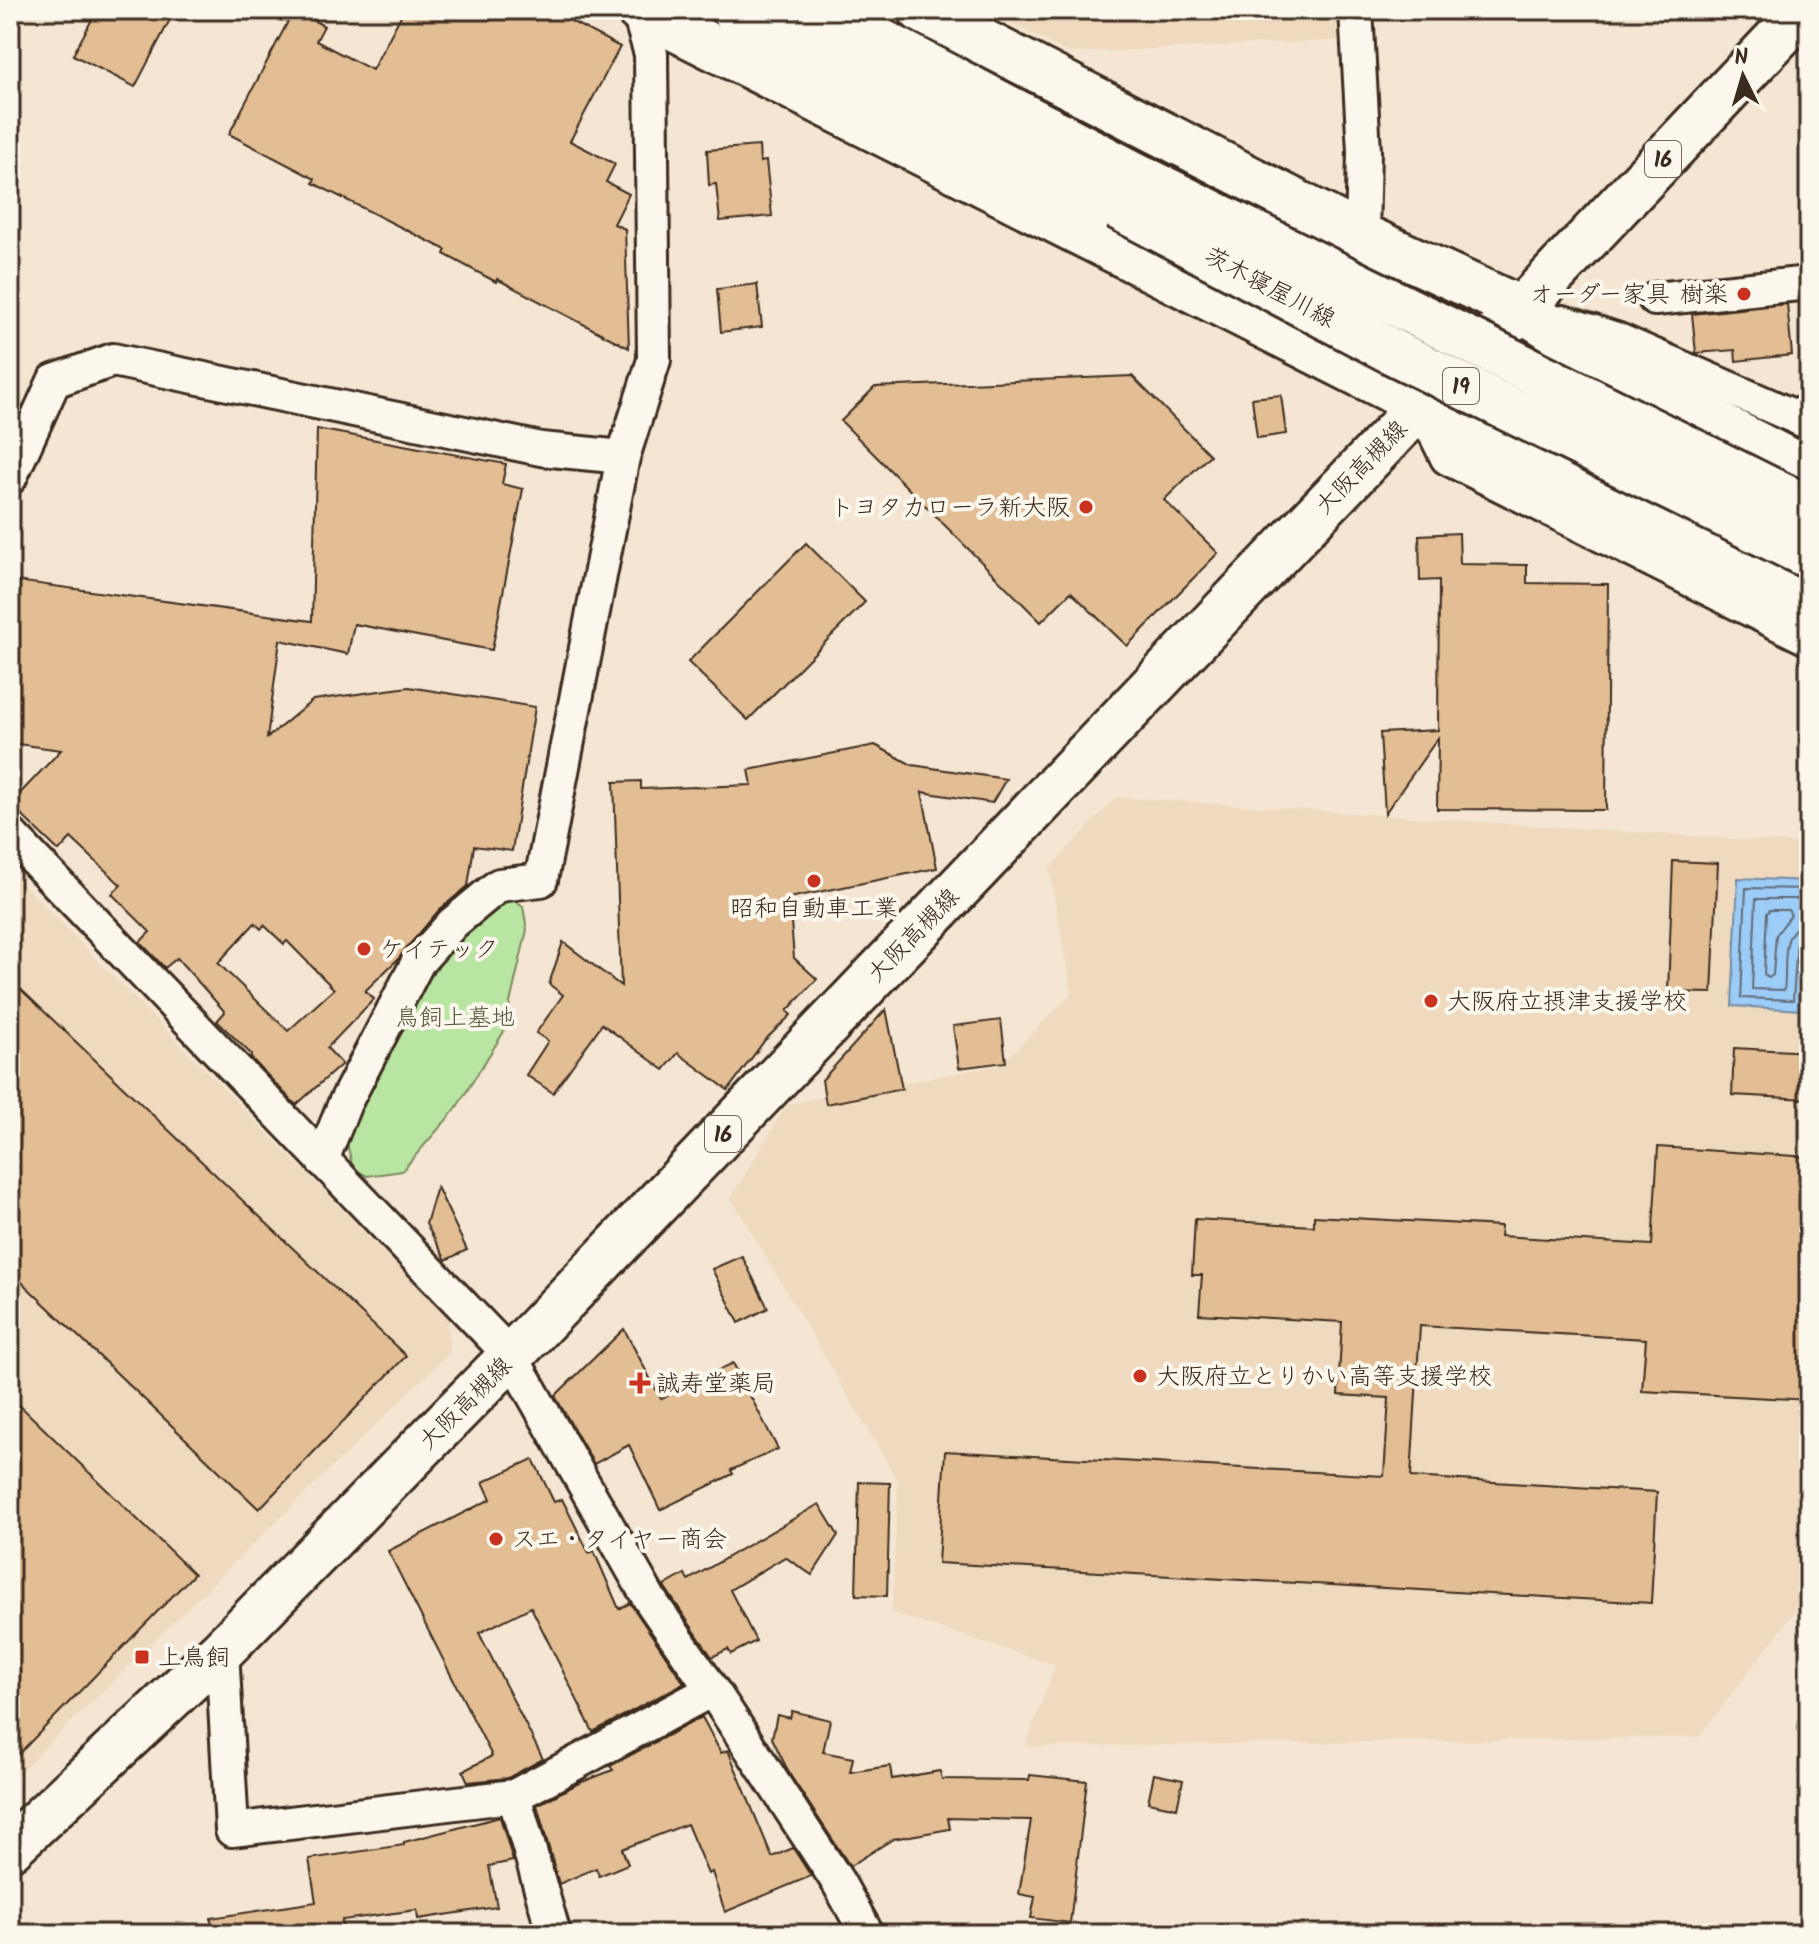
<svg xmlns="http://www.w3.org/2000/svg" width="1819" height="1944" viewBox="0 0 1819 1944" font-family="Kalam,'Klee One',sans-serif">
<rect width="100%" height="100%" fill="#f4e6d2"/>
<filter id="ink" filterUnits="userSpaceOnUse"><feTurbulence type="fractalNoise" baseFrequency=".0125" numOctaves="2"/><feDisplacementMap in="SourceGraphic" scale="16" xChannelSelector="R" yChannelSelector="G"/><feConvolveMatrix kernelMatrix="1 2 1 2 8 2 1 2 1" color-interpolation-filters="sRGB"/></filter>
<g filter="url(#ink)">
<g fill="#efdabf">
<path d="M986 10H1342L1344 40 1069 53Z"/>
<path d="M1116 797 1809 844V1593L1699 1737 1025 1747 1055 1665 892 1613 898 1481 731 1198 787 1104 1001 1065 1072 993 1049 869Z"/>
<path d="M10 871 448 1317 450 1352 10 1782Z"/>
</g>
<path fill="#b9e5a2" stroke="#7a8860" stroke-width="2" d="M511 898 523 906 527 930 503 1033 455 1110 402 1171 367 1176 353 1169 344 1130 418 983 490 903Z"/>
<path fill="#9cccf8" stroke="#758ba1" stroke-width="2" d="M1738 878 1808 881 1802 1010 1732 1006Z"/>
<g fill="none" stroke-linecap="round" stroke-linejoin="round">
<g stroke="#626b75" stroke-width="2">
<path d="M1809 889 1746 888 1741 998 1793 1000 1797 942 1802 936 1809 934"/>
<path d="M1809 899H1756L1752 989 1784 990C1788 968 1777 926 1809 924"/>
<path d="M1770 910H1788L1791 915 1776 935 1773 975 1769 978 1764 974 1767 913Z"/>
</g>
</g>
<g fill="#e3be94" stroke="#3b2a1e" stroke-width="2" fill-rule="evenodd">
<path d="M97 10H175L135 87 73 55Z"/>
<path d="M294 10 324 26 316 41 372 70 404 10H550L620 47 570 141 615 164 606 182 629 194 614 224 625 229 629 348 497 279 496 282 444 254 446 250 313 183 315 179 229 134Z"/>
<path d="M759 146 760 162 766 161 772 216 720 221 716 184 709 185 707 150Z"/>
<path d="M757 284 762 327 721 332 717 289Z"/>
<path d="M1787 304 1792 355 1736 361 1735 350 1696 353 1692 314Z"/>
<path d="M1132 376 1210 455 1164 500 1218 553 1127 646 1071 592 1041 622 841 421 875 387Z"/>
<path d="M1281 395 1286 434 1257 438 1252 398Z"/>
<path d="M317 429 506 464 502 484 523 489 492 650 354 624 348 654 280 640 267 738 313 700 409 687 535 707 512 851 474 846 468 886 439 910 399 958 365 991 374 999 327 1048 342 1064 296 1105 250 1057 252 1055 217 1021 225 1012 177 958 165 968 140 942 150 932 112 894 121 885 71 838 59 851 10 804 61 750 10 743V630L17 581 312 621ZM255 923 261 929 264 925 284 944 287 941 334 989 288 1031 218 963Z"/>
<path d="M1459 533 1460 564 1527 565V583L1608 584 1606 810 1437 809 1438 738 1385 813 1380 733 1438 730 1439 580 1420 581 1419 535Z"/>
<path d="M806 543 865 602 748 720 688 662Z"/>
<path d="M875 745 912 765 1006 779 992 803 922 792 937 868 789 898 794 958 817 979 787 1011 791 1015 765 1040 728 1090 678 1053 664 1070 602 1024 553 1093 526 1075 548 1041 536 1033 563 995 549 984 563 942 621 986 614 782 641 781V789L752 785 749 770Z"/>
<path d="M1673 861 1718 863 1712 993 1668 992Z"/>
<path d="M10 979 406 1356 259 1509 10 1271Z"/>
<path d="M886 1009 902 1089 826 1104 822 1080Z"/>
<path d="M1001 1020 1006 1062 959 1068 953 1026Z"/>
<path d="M1734 1048 1809 1052V1099L1732 1095Z"/>
<path d="M1658 1147 1809 1157V1400L1642 1391 1646 1339 1420 1326 1411 1477 1657 1492 1651 1603 938 1563 945 1451 1384 1476 1389 1398 1338 1395 1342 1322 1199 1314 1202 1275H1192L1195 1219 1314 1226V1216L1501 1226 1500 1236 1652 1245Z"/>
<path d="M437 1187 467 1250 446 1260 426 1224Z"/>
<path d="M742 1256 768 1308 739 1323 712 1269Z"/>
<path d="M624 1329 661 1399 733 1363 778 1449 731 1470 733 1474 660 1510 629 1445 594 1464 555 1396Z"/>
<path d="M10 1396 194 1574 10 1763Z"/>
<path d="M533 1459 554 1502 562 1499 589 1553 594 1551 619 1609 630 1603 684 1683 593 1732 531 1607 479 1633 543 1759 508 1778 468 1782 463 1771 492 1756 388 1551 491 1499 483 1482Z"/>
<path d="M859 1482 890 1483 887 1596 856 1595Z"/>
<path d="M819 1504 838 1535 812 1575 785 1557 730 1590 756 1641 731 1654 728 1649 712 1657 664 1586 685 1574 688 1580Z"/>
<path d="M792 1711 830 1720 823 1752 853 1758 850 1772 890 1766 892 1779 940 1771 942 1779 1029 1780 1030 1775 1087 1781 1070 1923 1031 1918 1035 1897 1019 1894 1031 1820 948 1818 950 1829 893 1839 850 1866 790 1775 772 1738 777 1715 790 1718Z"/>
<path d="M702 1717 721 1753 728 1750 772 1857 793 1848 811 1876 725 1912 712 1872 708 1874 687 1824 622 1849 628 1864 599 1876 596 1868 559 1884 537 1805 577 1784 613 1770 610 1766Z"/>
<path d="M1154 1774 1183 1780 1177 1808 1148 1802Z"/>
<path d="M500 1817 513 1861 489 1866 497 1907 418 1919 417 1910 342 1920 343 1934H212L211 1918 316 1902 309 1859 404 1845V1842Z"/>
</g>
<g fill="none" stroke-linecap="round" stroke-linejoin="round">
<defs>
<g id="minor">
<path d="M1356 10 1364 151 1362 236"/>
<path d="M1655 299 1809 283"/>
<path d="M1563 322 1616 339 1809 423"/>
<path d="M1421 405 1447 458 1809 639"/>
<path d="M10 478 54 381 113 360 541 449 623 457"/>
<path d="M10 834 511 1356 650 1600 717 1697 838 1882 867 1934"/>
<path d="M322 1160 345 1103 418 962 453 923 499 885 541 880 623 457 654 360 651 54 638 10"/>
<path d="M222 1650 232 1830 514 1796 712 1690"/>
<path d="M514 1796 554 1934"/>
</g>
<g id="primary">
<path d="M639 10 1421 405 1809 597"/>
<path d="M734 10 1118 207"/>
<path d="M821 10 1138 176"/>
<path d="M921 10 1362 236 1521 309 1647 388 1809 471"/>
<path d="M10 1848 222 1650 511 1356 1421 405 1521 309 1804 10"/>
</g>
</defs>
<use href="#minor" stroke="#3b2a1e" stroke-width="38"/>
<use href="#primary" stroke="#3b2a1e" stroke-width="50"/>
<use href="#minor" stroke="#fbf7ec" stroke-width="32"/>
<use href="#primary" stroke="#fbf7ec" stroke-width="44"/>
<defs>
<g id="primary-bridge">
<path d="M1138 176 1809 509"/>
<path d="M1118 207 1393 352 1809 556"/>
</g>
</defs>
<use href="#primary-bridge" stroke="#3b2a1e" stroke-width="50" stroke-linecap="butt"/>
<use href="#primary-bridge" stroke="#fbf7ec" stroke-width="44"/>
</g>
</g>
<g fill="#c8321e" stroke="#fbf7ec" stroke-width="3">
<circle cx="1744" cy="294" r="8"/>
<circle cx="1086" cy="507" r="8"/>
<circle cx="814" cy="881" r="8"/>
<circle cx="364" cy="949" r="8"/>
<circle cx="1431" cy="1001" r="8"/>
<circle cx="1140" cy="1376" r="8"/>
<path d="M636 1371h8v8h8v8h-8v8h-8v-8h-8v-8h8z"/>
<circle cx="496" cy="1539" r="8"/>
<rect x="134" y="1649" width="16" height="16" rx="4"/>
</g>
<g text-anchor="middle" stroke-width="8" stroke-linejoin="round" paint-order="stroke">
<g fill="#fbf7ec" stroke="#75685c" stroke-width="2">
<rect x="1645" y="141" width="36" height="36" rx="6"/>
<rect x="1443" y="368" width="36" height="36" rx="6"/>
<rect x="705" y="1116" width="36" height="36" rx="6"/>
</g>
<g font-size="22" font-weight="bold" fill="#3b2a1e">
<text x="1663" y="167">16</text>
<text x="1461" y="394">19</text>
<text x="723" y="1142">16</text>
</g>
<g font-size="24" fill="#3b2a1e" stroke="#fbf7ec">
<text transform="translate(1270 287) rotate(28)" y="8">茨木寝屋川線</text>
<text transform="translate(1361 467) rotate(-46)" y="8">大阪高槻線</text>
<text transform="translate(913 935) rotate(-46)" y="8">大阪高槻線</text>
<text transform="translate(465 1403) rotate(-45)" y="8">大阪高槻線</text>
</g>
<g font-size="24" fill="#3b2a1e" stroke="#fbf7ec" text-anchor="start">
<text x="1728" y="302" text-anchor="end">オーダー家具 樹楽</text>
<text x="1070" y="515" text-anchor="end">トヨタカローラ新大阪</text>
<text x="814" y="916" text-anchor="middle">昭和自動車工業</text>
<text x="380" y="957">ケイテック</text>
<text x="1447" y="1009">大阪府立摂津支援学校</text>
<text x="1156" y="1384">大阪府立とりかい高等支援学校</text>
<text x="656" y="1391">誠寿堂薬局</text>
<text x="512" y="1547">スエ・タイヤー商会</text>
<text x="158" y="1665">上鳥飼</text>
</g>
<g font-size="24" fill="#5a593f" stroke="#fbf7ec">
<text x="455" y="1025">鳥飼上墓地</text>
</g>
</g>
<rect width="1819" height="1944" fill="none" stroke="#fbf7ec" stroke-width="40"/>
<rect x="20" y="20" width="1779" height="1904" fill="none" stroke="#3b2a1e" stroke-width="3" filter="url(#ink)"/>
<g transform="translate(1743 76) rotate(355)" stroke="#fbf7ec" stroke-width="6" paint-order="stroke">
<path d="M0-6L14 30L0 20L-14 30Z" fill="#3b2a1e"/>
<text y="-12" font-size="22" font-weight="bold" text-anchor="middle" fill="#3b2a1e">N</text>
</g>
</svg>
